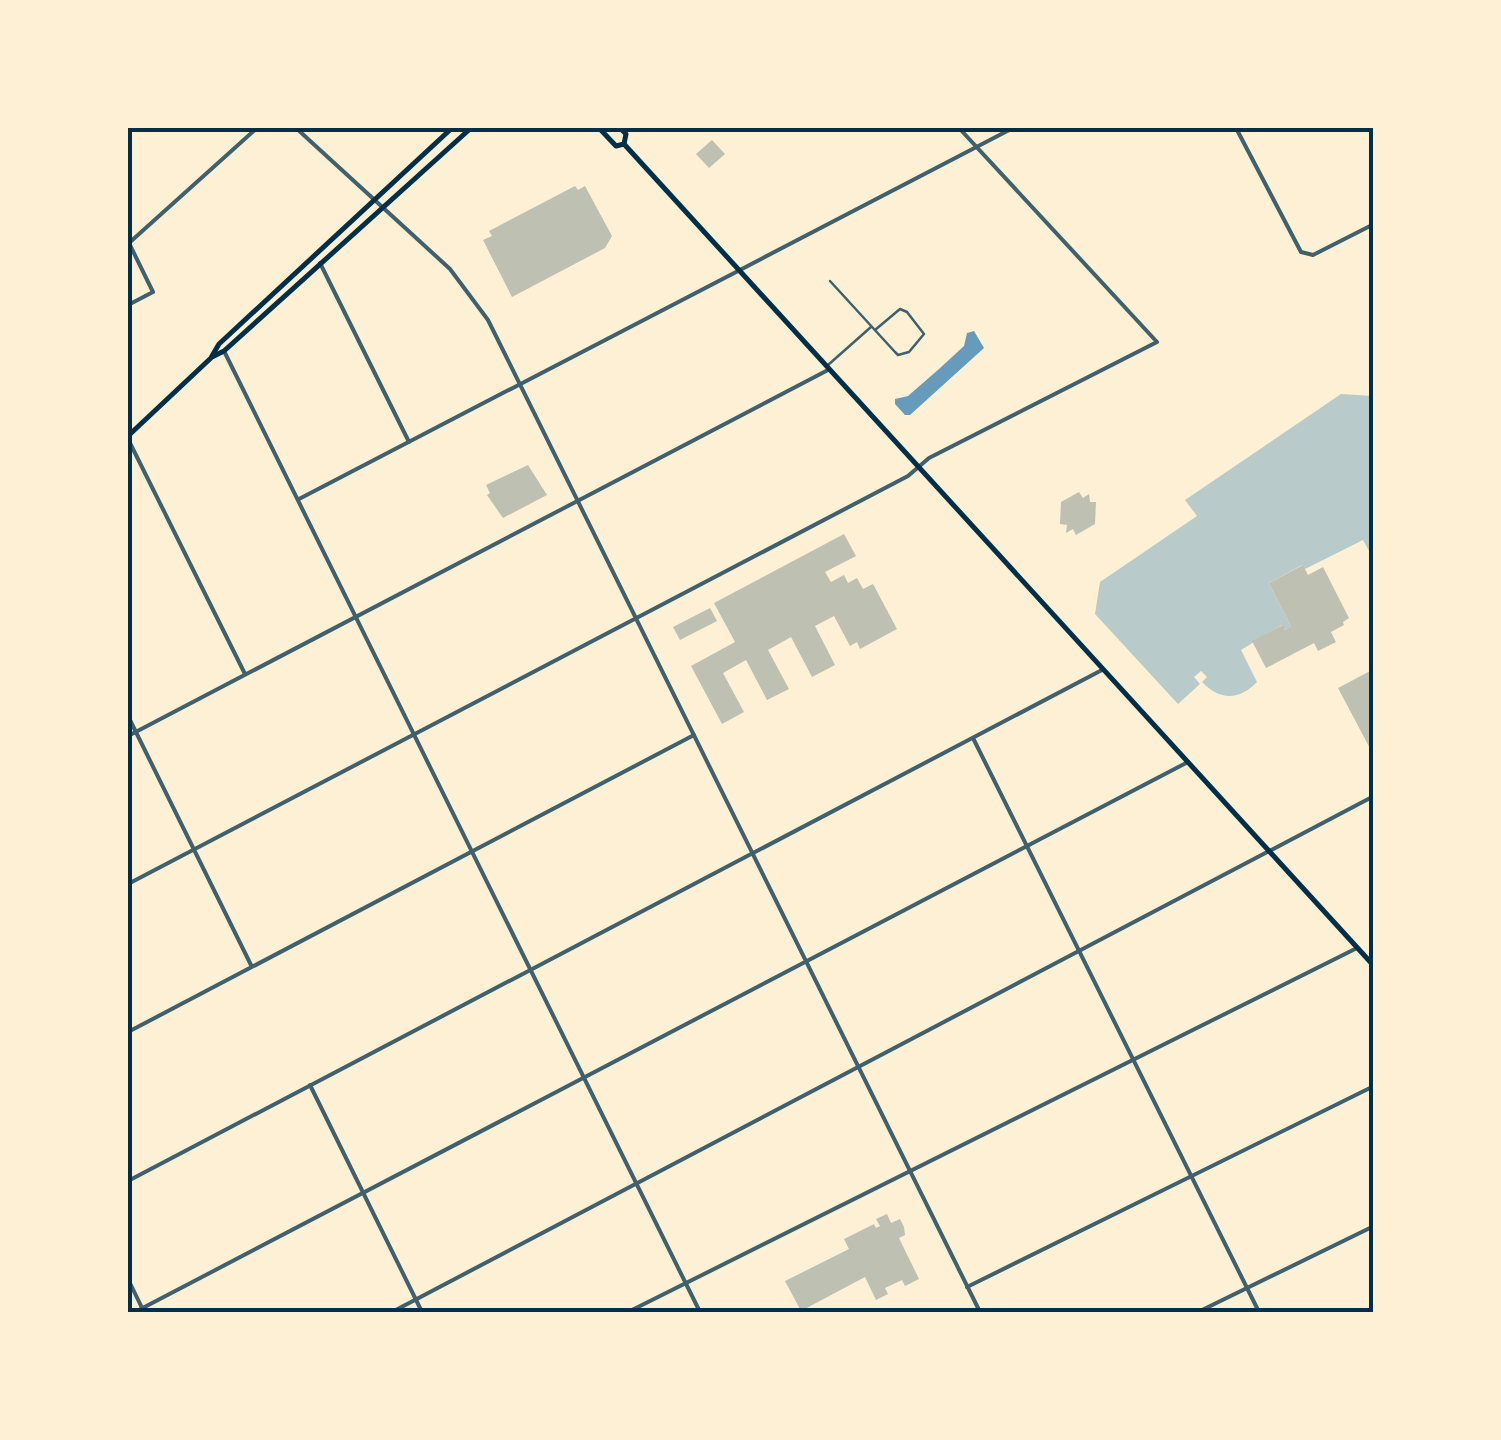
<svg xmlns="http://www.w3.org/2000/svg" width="1501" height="1440" viewBox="0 0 1501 1440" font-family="Rubik,sans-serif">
<rect width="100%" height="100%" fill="#fdf0d5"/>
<path fill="#b9caca" d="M1341 394 1373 396V558L1363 540 1305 569 1302 565 1269 583 1291 626 1285 630 1282 625 1241 650 1257 682C1240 700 1220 701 1202 682L1207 677 1201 671 1194 677 1200 684 1178 704 1095 614 1100 582 1197 516 1185 500Z"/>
<path fill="#669bbc" d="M974 331 984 348 910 415H905L895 404V399L908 396 939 369 964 346 967 333Z"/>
<g fill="#bec0b2">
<path d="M712 140 725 154 709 168 696 154Z"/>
<path d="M575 186 578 190 585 186 612 236 605 248 512 297 483 240 492 236 489 231Z"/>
<path d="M528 465 547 495 503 518 487 495 490 493 486 485Z"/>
<path d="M1079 492 1083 498 1089 494 1090 502H1096L1095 524 1076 535 1073 529 1066 533 1067 525 1060 524 1061 502Z"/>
<path d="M844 534 856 556 825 572 831 582 844 575 848 583 857 578 863 589 873 584 897 629 860 649 857 642 850 646 834 616 815 626 835 665 812 677 791 637 768 650 789 689 767 700 746 660 723 673 744 712 722 724 691 666 735 642 714 603Z"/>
<path d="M1303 565 1308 575 1323 567 1349 618 1343 622 1344 625 1331 632 1336 642 1318 651 1314 643 1266 668 1252 641 1283 625 1285 630 1291 626 1269 583Z"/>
<path d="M710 608 717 621 680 640 673 627Z"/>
<path d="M1374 669V756L1338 688Z"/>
<path d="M887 1214 891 1223 900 1219 904 1227 905 1235 899 1238 919 1279 905 1286 902 1280 885 1288 888 1294 876 1300 865 1277 801 1311 785 1281 849 1249 844 1239 874 1224 876 1228 880 1226 876 1219Z"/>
</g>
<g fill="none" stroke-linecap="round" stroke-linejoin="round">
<g stroke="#3f606c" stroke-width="2.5">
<path d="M830 281 895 352 898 355 909 352 924 334 907 312 900 309 875 330"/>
<path d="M828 365 871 327"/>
</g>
<g stroke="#3f606c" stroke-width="4">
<path d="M296 128 450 269 488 320 980 1312"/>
<path d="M1236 128 1301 252 1313 255 1374 224"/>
<path d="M128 241 153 292 128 305"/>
<path d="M129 243 257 128"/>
<path d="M320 263 409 442"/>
<path d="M224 351 700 1312"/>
<path d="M128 439 245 674"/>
<path d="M299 499 1013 128"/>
<path d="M128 716 251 965"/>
<path d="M128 736 828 370"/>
<path d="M973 738 1259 1312"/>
<path d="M128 884 908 476 929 458 1157 342 959 128"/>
<path d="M128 1032 694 735"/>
<path d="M310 1085 422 1312"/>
<path d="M128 1181 1102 670"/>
<path d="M128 1279 144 1312"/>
<path d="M967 1287 1374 1086"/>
<path d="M135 1312 1188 762"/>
<path d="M392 1312 1374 796"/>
<path d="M628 1312 1357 948"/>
<path d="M1198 1312 1374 1226"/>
</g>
<g stroke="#003049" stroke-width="5">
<path d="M599 128 616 146 624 144 1374 966"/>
<path d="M620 128 626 134 624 144"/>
<path d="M212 356 219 344 452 128"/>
<path d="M128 436 212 357 224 351 471 128"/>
</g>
</g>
<rect width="1501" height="1440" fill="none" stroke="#fdf0d5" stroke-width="260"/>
<rect x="130" y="130" width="1241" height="1180" fill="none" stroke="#003049" stroke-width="4"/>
</svg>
